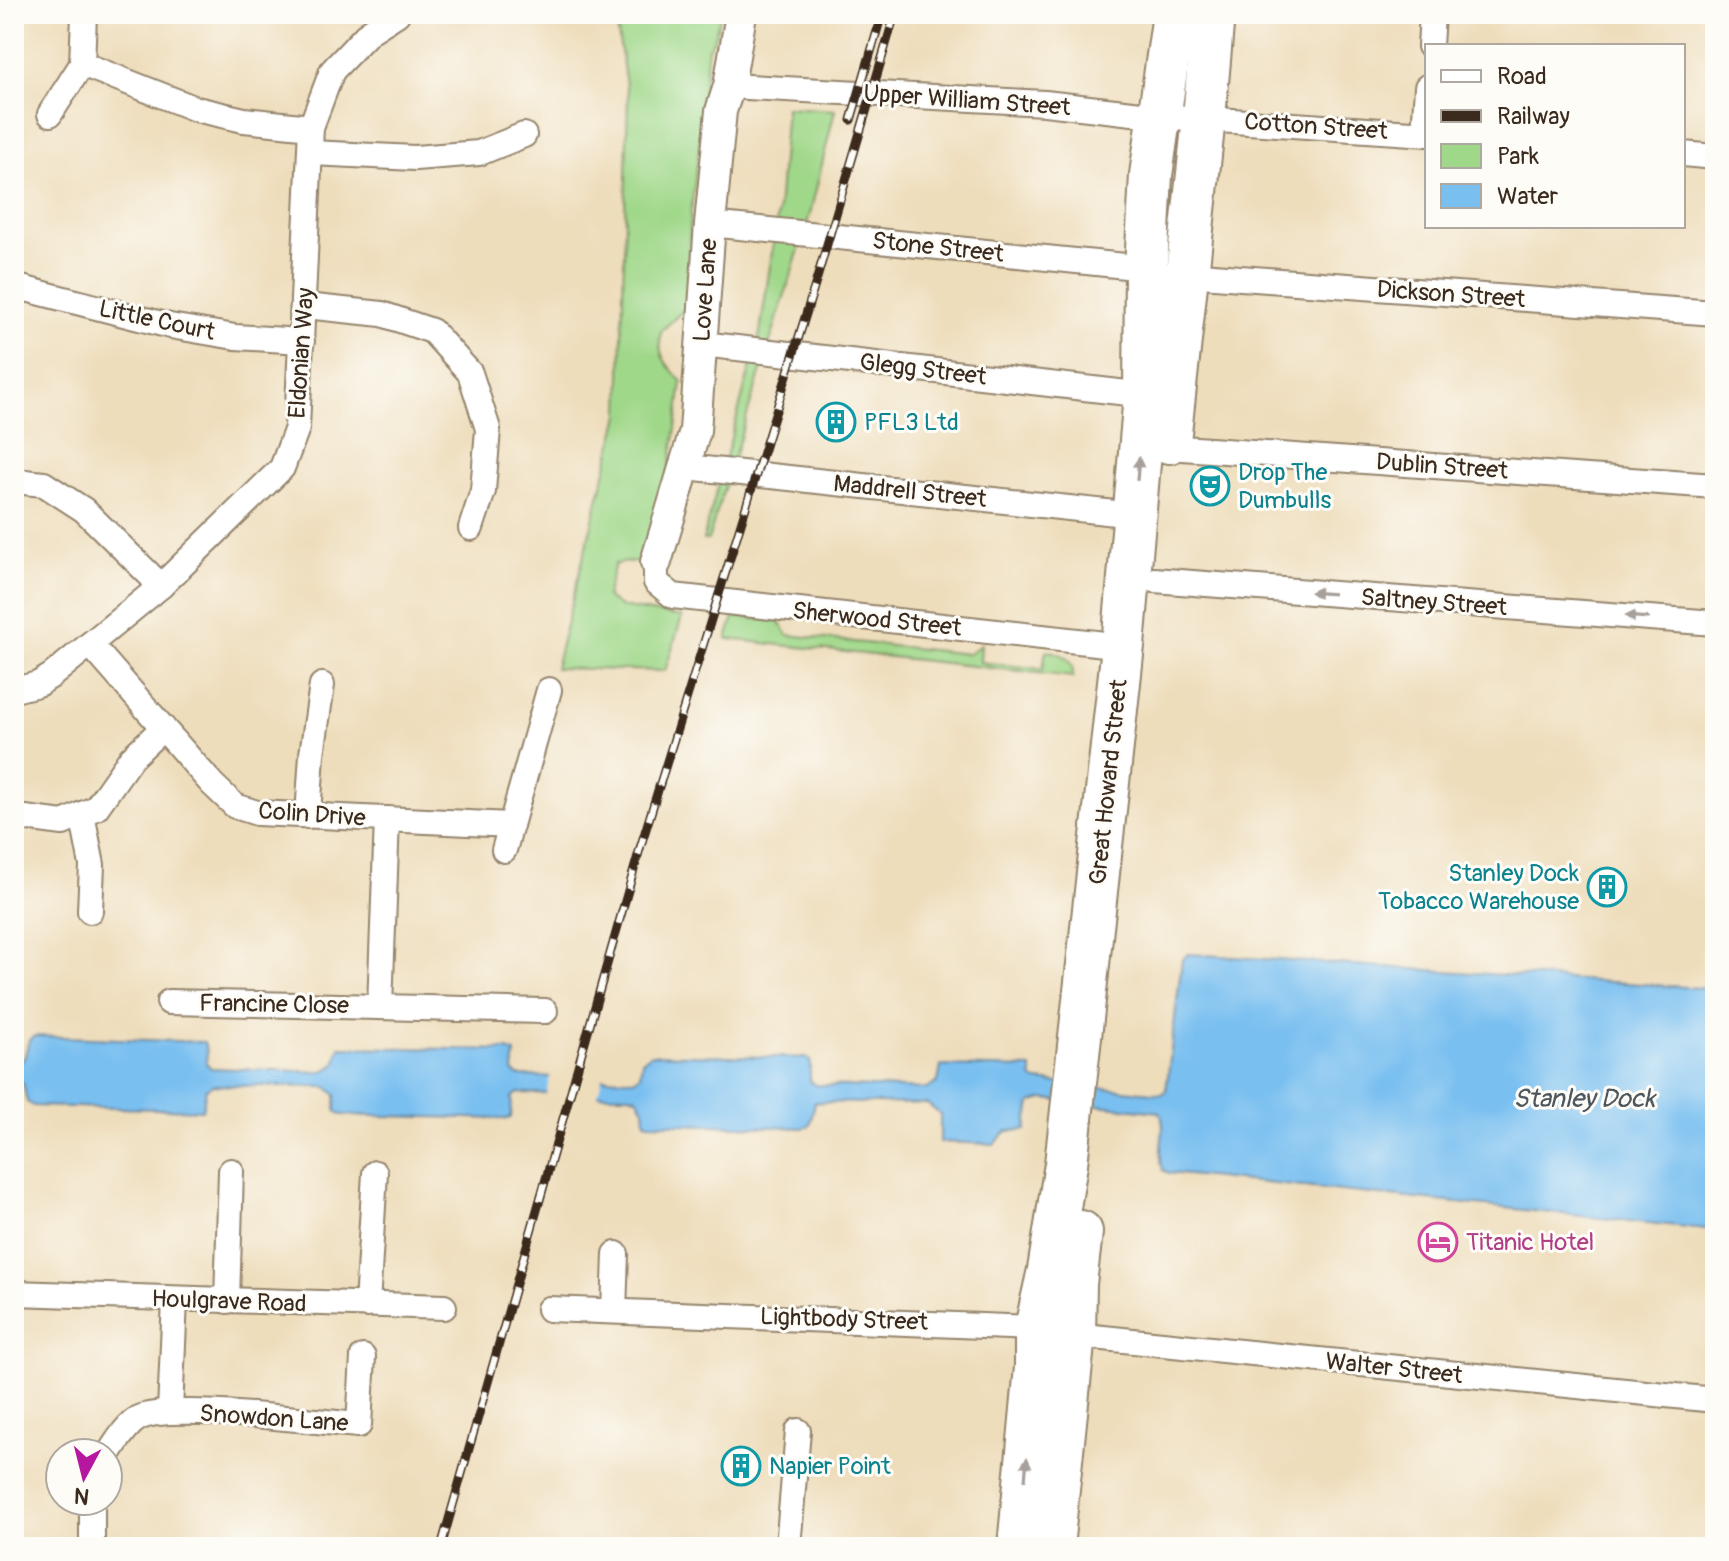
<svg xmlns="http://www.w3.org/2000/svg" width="1729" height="1561" viewBox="0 0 1729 1561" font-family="Pangolin,sans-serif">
<rect width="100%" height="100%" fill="#fdfcf7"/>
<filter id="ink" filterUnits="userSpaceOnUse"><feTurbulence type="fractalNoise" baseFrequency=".0125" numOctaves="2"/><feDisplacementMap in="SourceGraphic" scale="16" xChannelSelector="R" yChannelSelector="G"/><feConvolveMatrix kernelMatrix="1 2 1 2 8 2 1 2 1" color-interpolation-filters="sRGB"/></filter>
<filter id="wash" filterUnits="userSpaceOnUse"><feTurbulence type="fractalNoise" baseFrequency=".006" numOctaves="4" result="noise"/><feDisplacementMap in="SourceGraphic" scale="32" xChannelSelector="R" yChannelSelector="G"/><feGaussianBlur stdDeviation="1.8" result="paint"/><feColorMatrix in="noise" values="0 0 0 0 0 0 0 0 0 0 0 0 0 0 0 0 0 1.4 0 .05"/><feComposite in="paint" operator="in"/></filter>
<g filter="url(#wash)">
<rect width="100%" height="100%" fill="#edb"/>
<g fill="#a0d88a" stroke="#6e8154" stroke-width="2">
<path d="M615 14H721L714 39 708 48 703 95 700 103 703 118 691 211 686 308 661 331C657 358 666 363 682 382 674 442 669 508 636 561L615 564 606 597 620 607 682 617 665 671 555 668 620 415 628 97Z"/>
<path d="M786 107 835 110 810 214 708 540H703L760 333 778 212Z"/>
<path d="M734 617 778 621 788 635 969 654 981 644 980 662 1043 669 1046 651C1062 652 1074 660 1073 677L727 639Z"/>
</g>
<path fill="#79bff0" stroke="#5a7487" stroke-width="2" d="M1188 954 1715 989V1230L1169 1173 1163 1170C1156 1151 1168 1129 1160 1112L1043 1099 1031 1103 1026 1130 1007 1131 994 1144 940 1142V1114L927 1104 815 1102 810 1125 803 1128 650 1123 645 1122 644 1109 637 1097 629 1095 518 1093 512 1097 511 1118 506 1119 342 1115 336 1111V1095L327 1087 212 1085 206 1089 202 1110 33 1106 27 1102 23 1083 14 1080V1064L24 1059 29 1040 35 1036 204 1042 207 1052 206 1063 211 1068 322 1072 335 1065 340 1047 507 1050 515 1053 513 1072 519 1076 633 1079 640 1075 642 1061 651 1054 806 1058 810 1061V1081L815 1085 927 1089 938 1082 941 1066 1032 1068V1078L1037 1081 1162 1094 1166 1091 1182 960Z"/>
<path fill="#edb" d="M551 1073 603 1074 597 1099 545 1098Z"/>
</g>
<g filter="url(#ink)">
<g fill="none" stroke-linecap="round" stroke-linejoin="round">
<defs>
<g id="minor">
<path d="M1430 46 1432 14"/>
<path d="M82 64 196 109 244 120 311 127"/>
<path d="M729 86 1045 103 1159 116 1427 134"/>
<path d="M50 114 82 64 84 16"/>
<path d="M1424 133 1427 87"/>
<path d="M311 153 415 158 479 153 524 135"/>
<path d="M1683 154 1715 157"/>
<path d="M710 224 1155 269"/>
<path d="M1187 274 1715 313"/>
<path d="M14 286 170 326 235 337 302 341"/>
<path d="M305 306 382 314 432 331 470 373 488 429 483 491 471 528"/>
<path d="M702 344 1145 395"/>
<path d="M1168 447 1715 486"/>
<path d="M686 467 1134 515"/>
<path d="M14 481 44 484 84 510 161 586"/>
<path d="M656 562V582L673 596 1123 646"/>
<path d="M1154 580 1715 623"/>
<path d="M90 644 212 784 235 806 257 813 511 825"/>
<path d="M14 690 38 684 51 676 161 586 282 468 297 428 311 127 332 71 369 32 397 14"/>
<path d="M82 814 92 865 90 911"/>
<path d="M308 816 312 754 322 685"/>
<path d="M14 822 25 818 63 823 96 808 131 758 163 728"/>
<path d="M504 850 549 690"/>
<path d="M169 1002 545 1011"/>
<path d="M380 1007 387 819"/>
<path d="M14 1293 444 1307"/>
<path d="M227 1301 231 1171"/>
<path d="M367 1305 375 1173"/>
<path d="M549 1309 1036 1328 1074 1335 1715 1400"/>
<path d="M614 1311 616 1254"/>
<path d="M170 1411 175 1300"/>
<path d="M108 1455C116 1443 126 1425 139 1418 169 1402 317 1422 359 1425L363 1357"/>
<path d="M92 1501V1547"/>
<path d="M788 1547 798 1431"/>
</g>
<path id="tertiary" d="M656 562 695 431 710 224 721 111 729 86 741 14"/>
<g id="trunk">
<path d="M1169 442 1204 118 1213 14"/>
<path d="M1019 1547 1036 1367V1328L1049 1270 1066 1164 1123 646 1145 395 1146 268 1151 175 1174 14"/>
<path d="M1052 1547 1074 1335 1075 1284 1081 1232"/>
</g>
</defs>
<use href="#minor" stroke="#94846c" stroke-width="28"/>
<use href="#tertiary" stroke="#94846c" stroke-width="34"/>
<use href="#trunk" stroke="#94846c" stroke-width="46"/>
<use href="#minor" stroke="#fff" stroke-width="24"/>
<use href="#tertiary" stroke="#fff" stroke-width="30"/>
<use href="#trunk" stroke="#fff" stroke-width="42"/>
<defs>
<g id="rail">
<path d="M851 120 882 14"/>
<path d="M441 1547 641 845 815 285 895 14"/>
</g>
</defs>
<use href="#rail" stroke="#3b2a1e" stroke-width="9"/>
<use href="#rail" stroke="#fdfcf7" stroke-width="6" stroke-dasharray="18" stroke-linecap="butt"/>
</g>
<defs><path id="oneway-solid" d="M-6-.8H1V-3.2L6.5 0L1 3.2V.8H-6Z" transform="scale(2)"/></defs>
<g fill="#a79f9a">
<use href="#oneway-solid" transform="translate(1138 469) rotate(-85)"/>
<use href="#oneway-solid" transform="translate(1322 593) rotate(-176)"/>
<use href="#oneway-solid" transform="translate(1637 617) rotate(-176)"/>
<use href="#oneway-solid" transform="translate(1026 1469) rotate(-85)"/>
</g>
</g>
<defs>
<symbol id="building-ring" viewBox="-11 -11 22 22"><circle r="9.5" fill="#fdfcf7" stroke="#0f9aa8" stroke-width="1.5"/><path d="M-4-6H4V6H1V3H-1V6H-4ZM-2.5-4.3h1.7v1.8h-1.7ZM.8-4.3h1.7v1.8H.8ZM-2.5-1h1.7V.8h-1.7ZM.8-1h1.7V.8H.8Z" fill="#0f9aa8"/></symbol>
<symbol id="theatre-ring" viewBox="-11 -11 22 22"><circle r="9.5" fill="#fdfcf7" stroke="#0f9aa8" stroke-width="1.5"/><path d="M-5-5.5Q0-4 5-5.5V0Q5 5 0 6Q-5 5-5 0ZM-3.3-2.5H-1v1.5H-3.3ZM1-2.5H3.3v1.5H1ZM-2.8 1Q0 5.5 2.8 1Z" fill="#0f9aa8"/></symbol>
<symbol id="hotel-ring" viewBox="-11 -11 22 22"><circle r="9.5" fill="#fdfcf7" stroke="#d1479c" stroke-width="1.5"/><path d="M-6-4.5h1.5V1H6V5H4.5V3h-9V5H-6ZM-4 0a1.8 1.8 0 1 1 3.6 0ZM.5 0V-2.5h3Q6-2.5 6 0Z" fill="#d1479c"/></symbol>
</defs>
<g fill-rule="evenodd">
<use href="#building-ring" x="814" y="400" width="44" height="44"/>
<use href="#theatre-ring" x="1188" y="464" width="44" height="44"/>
<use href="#building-ring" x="1585" y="865" width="44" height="44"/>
<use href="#hotel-ring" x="1416" y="1220" width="44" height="44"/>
<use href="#building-ring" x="719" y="1444" width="44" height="44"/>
</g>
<g text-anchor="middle" stroke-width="6" stroke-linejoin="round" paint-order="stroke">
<g font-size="24" fill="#3b2a1e" stroke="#fdfcf7">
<text transform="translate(967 100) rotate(4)" y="8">Upper William Street</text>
<text transform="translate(1316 126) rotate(4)" y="8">Cotton Street</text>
<text transform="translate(938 247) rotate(6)" y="8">Stone Street</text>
<text transform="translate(705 290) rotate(-86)" y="8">Love Lane</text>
<text transform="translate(1451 294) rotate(4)" y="8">Dickson Street</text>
<text transform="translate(157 320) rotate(12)" y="8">Little Court</text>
<text transform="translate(301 353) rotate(-86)" y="8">Eldonian Way</text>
<text transform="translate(923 369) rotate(7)" y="8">Glegg Street</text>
<text transform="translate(1442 466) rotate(4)" y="8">Dublin Street</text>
<text transform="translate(910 491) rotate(6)" y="8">Maddrell Street</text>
<text transform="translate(1434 602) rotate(4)" y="8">Saltney Street</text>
<text transform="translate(877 619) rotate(6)" y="8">Sherwood Street</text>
<text transform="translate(1108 782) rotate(-84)" y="8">Great Howard Street</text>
<text transform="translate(312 814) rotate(4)" y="8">Colin Drive</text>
<text transform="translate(274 1004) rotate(1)" y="8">Francine Close</text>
<text transform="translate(229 1301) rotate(2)" y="8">Houlgrave Road</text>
<text transform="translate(844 1319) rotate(2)" y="8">Lightbody Street</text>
<text transform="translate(1394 1368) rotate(6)" y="8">Walter Street</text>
<text transform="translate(274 1418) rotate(4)" y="8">Snowdon Lane</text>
</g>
<g font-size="24" fill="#0d838f" stroke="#fdfcf7" text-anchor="start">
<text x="864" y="430">PFL3 Ltd</text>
<text x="1238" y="480">Drop The<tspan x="1238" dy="28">Dumbulls</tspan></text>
<text x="1579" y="881" text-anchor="end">Stanley Dock<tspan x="1579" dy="28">Tobacco Warehouse</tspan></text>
<text x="769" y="1474">Napier Point</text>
</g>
<g font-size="24" fill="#b23c85" stroke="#fdfcf7" text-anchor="start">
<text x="1466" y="1250">Titanic Hotel</text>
</g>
<g font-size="26" font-style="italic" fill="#4e575d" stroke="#fdfcf7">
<text x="1584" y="1107">Stanley Dock</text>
</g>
</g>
<rect width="1729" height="1561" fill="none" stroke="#fdfcf7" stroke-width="48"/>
<rect x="1425" y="44" width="260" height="184" fill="#fdfcf7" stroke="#afa8a0" stroke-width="2"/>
<rect x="1441" y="70" width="40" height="12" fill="#ffffff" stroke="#afa8a0" stroke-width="2"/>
<text x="1497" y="84" font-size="24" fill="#3b2a1e">Road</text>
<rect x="1441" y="110" width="40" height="12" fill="#3b2a1e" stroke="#afa8a0" stroke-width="2"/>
<text x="1497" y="124" font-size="24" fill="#3b2a1e">Railway</text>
<rect x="1441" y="144" width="40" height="24" fill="#a0d88a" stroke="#afa8a0" stroke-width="2"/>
<text x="1497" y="164" font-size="24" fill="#3b2a1e">Park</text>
<rect x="1441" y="184" width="40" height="24" fill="#79bff0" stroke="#afa8a0" stroke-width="2"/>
<text x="1497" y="204" font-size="24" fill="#3b2a1e">Water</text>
<g transform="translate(84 1477) rotate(187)"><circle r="38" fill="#fdfcf7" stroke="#afa8a0" stroke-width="2"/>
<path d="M0-6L14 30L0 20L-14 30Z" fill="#b5179e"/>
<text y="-12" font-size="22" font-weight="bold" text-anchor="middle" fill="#3b2a1e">N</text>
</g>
</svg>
